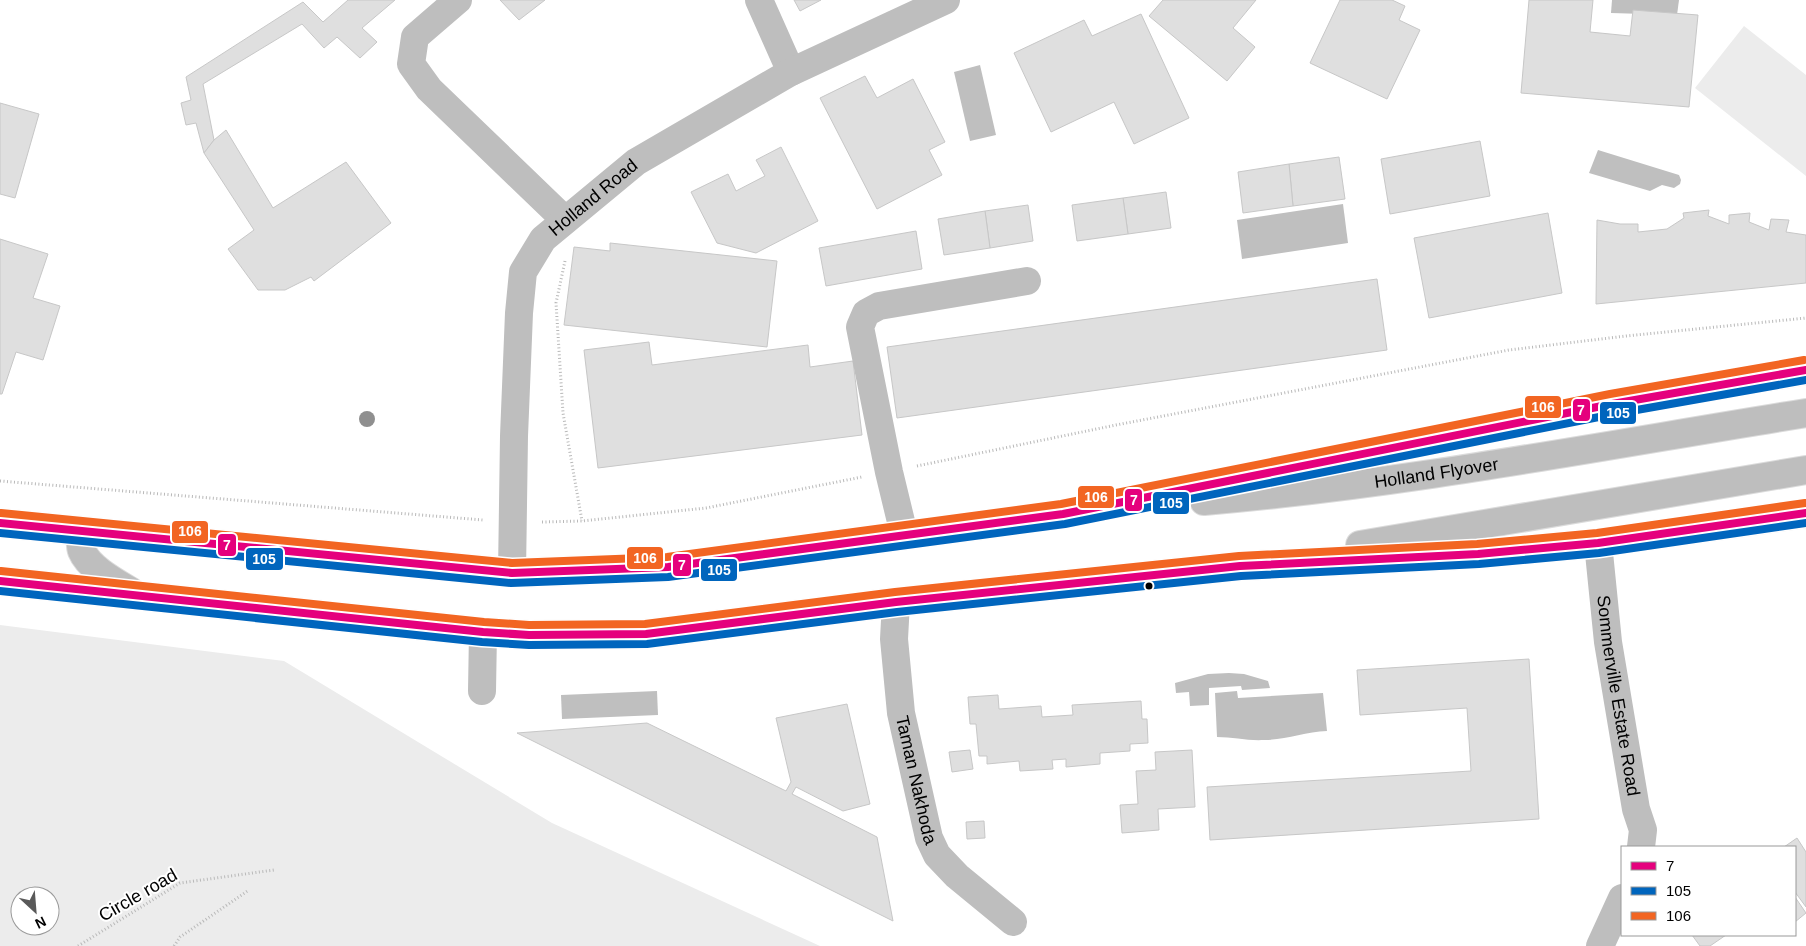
<svg xmlns="http://www.w3.org/2000/svg" width="1806" height="946" viewBox="0 0 1806 946" font-family="Helvetica,sans-serif">
<rect width="100%" height="100%" fill="#fff"/>
<g fill="#ececec" fill-rule="evenodd">
<path d="M1744 26 1806 75V176L1695 88Z"/>
<path d="M0 625 284 661 552 823 820 946H0ZM20 896H50V926H20Z"/>
</g>
<g fill="#bfbfbf">
<path d="M1612 0H1679L1677 15 1611 13Z"/>
<path d="M980 65 996 135 970 141 954 72Z"/>
<path d="M1598 150 1679 175 1681 180 1680 184 1674 188 1662 185 1650 191 1589 173Z"/>
<path d="M1343 204 1348 243 1242 259 1237 220Z"/>
<path d="M1229 673 1244 674 1268 681 1270 688 1242 690 1241 686 1209 688V705L1190 706 1189 692 1176 693 1175 683 1208 674Z"/>
<path d="M657 691 658 715 562 719 561 695Z"/>
<path d="M1237 691 1238 698 1323 693 1327 731C1305 732 1285 740 1264 740 1248 741 1233 737 1217 737L1215 693Z"/>
</g>
<g fill="#dfdfdf" stroke="#c7c7c7">
<path d="M348 0H395L362 28 377 42 360 58 337 37 324 48 302 24 203 84 214 140 204 153 196 123 186 125 181 103 191 100 186 77 303 2 323 22Z"/>
<path d="M500 0H545L519 20Z"/>
<path d="M794 0H821L800 11Z"/>
<path d="M1163 0H1256L1233 28 1255 47 1227 81 1149 16Z"/>
<path d="M1340 0H1392L1405 6 1399 20 1420 30 1387 99 1310 63Z"/>
<path d="M1529 0H1593L1590 32 1630 36 1633 10 1698 15 1689 107 1521 93Z"/>
<path d="M1141 14 1189 118 1134 144 1114 102 1051 132 1014 53 1084 20 1092 36Z"/>
<path d="M865 76 877 98 913 79 945 142 929 150 942 175 877 209 820 98Z"/>
<path d="M0 103 39 114 15 198 0 194Z"/>
<path d="M226 130 273 208 346 162 391 223 314 281 311 277 285 290H258L228 249 254 230 204 153 214 140Z"/>
<path d="M1480 141 1490 196 1390 214 1381 159Z"/>
<path d="M781 147 818 221 756 253 717 243 691 192 728 174 736 191 765 176 756 160Z"/>
<path d="M1339 157 1345 199 1293 206 1289 164Z"/>
<path d="M1289 164 1293 206 1243 213 1238 172Z"/>
<path d="M1166 192 1171 228 1128 234 1123 198Z"/>
<path d="M1123 198 1128 234 1077 241 1072 205Z"/>
<path d="M1028 205 1033 241 990 248 985 211Z"/>
<path d="M1709 210 1708 216 1729 224V215L1750 213 1749 222 1769 230 1771 219 1789 220 1786 232 1806 235V283L1596 304 1597 220 1620 224H1638V232L1667 229 1684 218 1683 213Z"/>
<path d="M985 211 990 248 944 255 938 219Z"/>
<path d="M1548 213 1562 293 1429 318 1414 238Z"/>
<path d="M916 231 922 269 826 286 819 248Z"/>
<path d="M0 239 48 254 33 298 60 306 43 360 16 352 2 394H0Z"/>
<path d="M610 243 777 261 767 347 564 325 574 247 610 251Z"/>
<path d="M1377 279 1387 350 897 418 887 347Z"/>
<path d="M649 342 652 365 808 345 810 367 853 361 862 435 598 468 584 350Z"/>
<path d="M1529 659 1539 819 1210 840 1207 787 1471 771 1467 708 1360 715 1357 670Z"/>
<path d="M998 695 999 709 1041 706 1042 717 1073 715 1072 705 1141 701 1142 719H1147L1148 743 1130 744V751L1100 753V764L1066 767V759L1052 760 1053 769 1020 771 1019 761 987 764V756H979L976 724H970L968 697Z"/>
<path d="M847 704 870 804 843 811 796 787 792 794 877 837 893 921 517 733 647 723 786 791 791 782 776 718Z"/>
<path d="M970 750 973 769 952 772 949 752Z"/>
<path d="M1192 750 1195 807 1158 809 1159 830 1122 833 1120 805 1138 804 1136 771 1156 770 1155 752Z"/>
<path d="M984 821 985 838 967 839 966 822Z"/>
<path d="M1797 838 1806 852V907L1795 892V847H1784Z"/>
<path d="M1795 897 1806 913 1795 922Z"/>
<path d="M1692 935H1726L1710 946H1700Z"/>
</g>
<g fill="none" stroke-linecap="round" stroke-linejoin="round">
<defs>
<g id="major">
<path id="s4" d="M1204 501C1406 484 1606 445 1806 413"/>
<path d="M0 523 512 573 668 567 1063 514 1612 404 1806 370"/>
<path d="M80 532C81 538 80 546 82 551 89 568 115 582 130 591"/>
<path d="M1360 545 1806 470"/>
<path d="M0 581 483 632 529 635 646 634 896 602 1240 566 1478 554 1598 543 1806 513"/>
</g>
</defs>
<use href="#major" stroke="#dbdbdb" stroke-width="30"/>
<g stroke="#b9b9b9" stroke-width="3" stroke-dasharray="1 2.5" stroke-linecap="butt">
<path d="M565 261 556 303 563 413 582 521"/>
<path d="M917 466 1116 425 1509 350 1626 336 1806 318"/>
<path d="M0 481 483 520"/>
<path d="M542 522 582 521 706 508 862 477"/>
<path d="M78 946 180 883 274 870"/>
<path d="M174 946 180 937 249 890"/>
</g>
<g stroke="#bebebe" stroke-width="28">
<path d="M458 0 415 37 411 64 429 89 565 220"/>
<path d="M759 0 791 72"/>
<path d="M904 534 889 472 860 327 866 313 879 306 1027 281"/>
<path id="s1" d="M1598 543 1608 642 1636 809 1643 830 1641 847"/>
<path id="s2" d="M512 573 514 436 519 313 523 272 543 239 636 162 791 72 946 0"/>
<path id="s3" d="M896 602 894 639 901 713 929 838 937 855 957 876 1013 922"/>
<path d="M482 691 483 632"/>
<path d="M1600 946 1622 898"/>
</g>
<use href="#major" stroke="#bebebe" stroke-width="28"/>
<defs>
<g id="bus-1">
<path d="M0 523 512 573 668 567 1063 514 1612 404 1806 370"/>
<path d="M0 581 483 632 529 635 646 634 896 602 1240 566 1478 554 1598 543 1806 513"/>
</g>
<g id="bus-2">
<path d="M0 533 511 583 668 577 1065 524 1614 414 1806 380"/>
<path d="M0 591 482 642 529 645 647 644 897 612 1241 576 1479 564 1599 553 1806 523"/>
</g>
<g id="bus-3">
<path d="M1 513 512 563 667 557 1061 504 1610 394 1804 360"/>
<path d="M1 571 484 622 529 625 645 624 895 592 1239 556 1477 544 1597 533 1805 503"/>
</g>
</defs>
<use href="#bus-1" stroke="#fff" stroke-width="11"/>
<use href="#bus-2" stroke="#fff" stroke-width="11"/>
<use href="#bus-3" stroke="#fff" stroke-width="11"/>
<use href="#bus-1" stroke="#e5007d" stroke-width="8"/>
<use href="#bus-2" stroke="#0065bd" stroke-width="8"/>
<use href="#bus-3" stroke="#f26522" stroke-width="8"/>
</g>
<circle fill="#8f8f8f" cx="367" cy="419" r="8"/>
<circle fill="#000" stroke="#fff" stroke-width="2" cx="1149" cy="586" r="4.5"/>
<g text-anchor="middle" stroke-width="4" stroke-linejoin="round" paint-order="stroke">
<g font-size="18" fill="#000" stroke="#fff">
<text dy="6" stroke="none"><textPath href="#s2" startOffset="405">Holland Road</textPath></text>
<text dy="6" stroke="none"><textPath href="#s4" startOffset="234">Holland Flyover</textPath></text>
<text dy="6" stroke="none"><textPath href="#s1" startOffset="154">Sommerville Estate Road</textPath></text>
<text dy="6" stroke="none"><textPath href="#s3" startOffset="180">Taman Nakhoda</textPath></text>
<text transform="translate(138 895) rotate(-30)" y="6">Circle road</text>
</g>
</g>
<g stroke="#fff" stroke-width="2">
<rect x="1524" y="395" width="38" height="24" rx="5" fill="#f26522"/>
<rect x="1572" y="398" width="19" height="24" rx="5" fill="#e5007d"/>
<rect x="1599" y="401" width="38" height="24" rx="5" fill="#0065bd"/>
<rect x="1077" y="485" width="38" height="24" rx="5" fill="#f26522"/>
<rect x="1124" y="488" width="19" height="24" rx="5" fill="#e5007d"/>
<rect x="1152" y="491" width="38" height="24" rx="5" fill="#0065bd"/>
<rect x="171" y="520" width="38" height="24" rx="5" fill="#f26522"/>
<rect x="217" y="533" width="20" height="24" rx="5" fill="#e5007d"/>
<rect x="626" y="546" width="38" height="24" rx="5" fill="#f26522"/>
<rect x="245" y="547" width="39" height="24" rx="5" fill="#0065bd"/>
<rect x="672" y="553" width="20" height="24" rx="5" fill="#e5007d"/>
<rect x="700" y="558" width="38" height="24" rx="5" fill="#0065bd"/>
</g>
<g font-size="14" text-anchor="middle" font-weight="bold" fill="#fff">
<text x="1543" y="412">106</text>
<text x="1581" y="415">7</text>
<text x="1618" y="418">105</text>
<text x="1096" y="502">106</text>
<text x="1134" y="505">7</text>
<text x="1171" y="508">105</text>
<text x="190" y="536">106</text>
<text x="227" y="550">7</text>
<text x="645" y="563">106</text>
<text x="264" y="564">105</text>
<text x="682" y="570">7</text>
<text x="719" y="575">105</text>
</g>
<rect x="1621" y="846" width="175" height="90" fill="#ffffff" stroke="#999999"/>
<rect x="1631" y="862" width="25" height="8" fill="#e5007d" stroke="#999999"/>
<text x="1666" y="871" font-size="15" fill="#000000">7</text>
<rect x="1631" y="887" width="25" height="8" fill="#0065bd" stroke="#999999"/>
<text x="1666" y="896" font-size="15" fill="#000000">105</text>
<rect x="1631" y="912" width="25" height="8" fill="#f26522" stroke="#999999"/>
<text x="1666" y="921" font-size="15" fill="#000000">106</text>
<g transform="translate(35 911) rotate(154)"><circle r="24" fill="#ffffff" stroke="#999999"/>
<path d="M0-4L9 19L0 12L-9 19Z" fill="#595959"/>
<text y="-8" font-size="14" font-weight="bold" text-anchor="middle" fill="#000000">N</text>
</g>
</svg>
